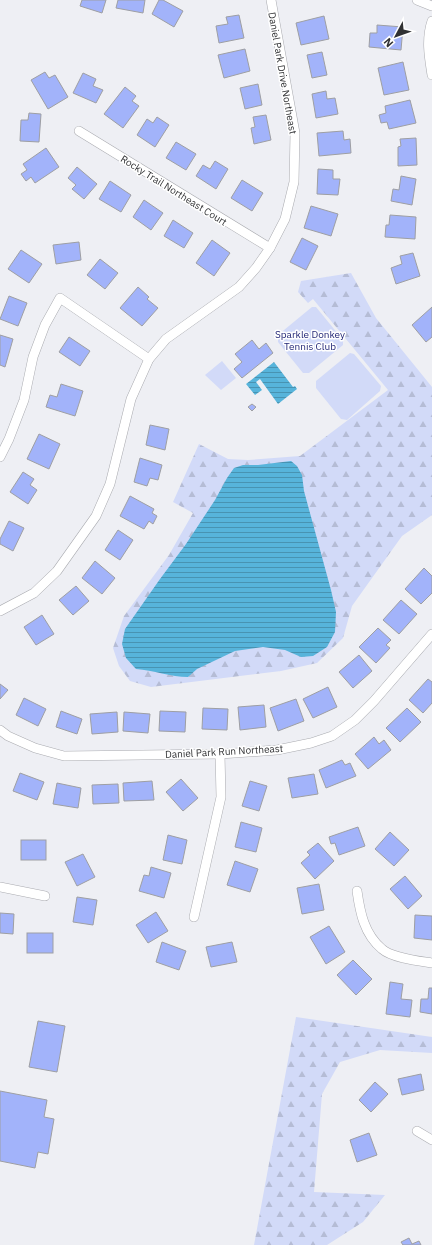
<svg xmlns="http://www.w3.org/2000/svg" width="432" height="1245" viewBox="0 0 432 1245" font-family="'IBM Plex Sans',sans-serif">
<defs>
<pattern id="forest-firs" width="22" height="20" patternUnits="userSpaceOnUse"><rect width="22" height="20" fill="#d2daf8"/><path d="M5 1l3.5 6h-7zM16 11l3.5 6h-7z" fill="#b5bcd5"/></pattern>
<pattern id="water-rules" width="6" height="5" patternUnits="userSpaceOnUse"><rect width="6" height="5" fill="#57b4db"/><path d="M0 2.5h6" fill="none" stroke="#4893b2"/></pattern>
</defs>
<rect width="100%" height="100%" fill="#eeeff4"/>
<g fill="url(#forest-firs)">
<path d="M351 273 376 318 432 387V515L402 536 352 606 343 638 317 663 281 671 151 687 130 681 119 666 113 648 124 616 169 555 193 513 173 502 199 444 228 459 248 460 300 456 388 390 313 299 308 303 298 292 301 281Z"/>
<path d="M296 1017 432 1037V1053L380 1050 340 1062 322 1094 314 1192 385 1195 363 1222 327 1245H254Z"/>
</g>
<g fill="#d2daf8">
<path d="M312 307H316L343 340V345L309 373H303L278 342V335Z"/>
<path d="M350 353 354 354 381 386 380 391 347 420 341 419 316 388V381Z"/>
<path d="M222 361 236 378 221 390 205 375Z"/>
</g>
<g fill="url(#water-rules)">
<path d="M274 362 293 387 295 386 297 389 278 404 260 379 256 382 262 390 255 395 246 384Z"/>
<path d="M291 461 297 466 302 475 304 491 331 590 336 612 335 632 327 647 313 656 301 657 285 650 263 647 235 651 197 669 188 677C171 677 153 670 136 669L126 658 122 644 125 629 160 579 186 544 215 500 227 478 234 468 243 465H258Z"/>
</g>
<g fill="#a2b3fa" stroke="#9e9fa3">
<path d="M82 0H106L102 13 80 6Z"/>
<path d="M118 0H145L143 13 116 8Z"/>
<path d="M159 0H163L183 11 174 27 152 14Z"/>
<path d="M239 15 244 38 219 43 216 26 228 24 226 17Z"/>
<path d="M324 16 329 39 301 45 296 23Z"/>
<path d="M377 25 403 27 401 50 369 47 370 33H377Z"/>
<path d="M245 49 250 71 224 78 218 55Z"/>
<path d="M322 52 327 75 312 78 307 55Z"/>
<path d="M403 62 409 90 384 95 378 68Z"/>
<path d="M45 72 49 78 55 75 68 97 48 109 31 80Z"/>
<path d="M83 73 96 79 93 86 103 90 96 103 73 93Z"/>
<path d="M258 84 262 105 245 109 240 88Z"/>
<path d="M125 87 136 96 132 101 139 106 123 128 104 114Z"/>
<path d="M326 91 327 99 335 98 338 114 316 118 312 94Z"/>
<path d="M410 100 416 123 389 129 387 122 381 123 379 115 386 113 385 106Z"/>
<path d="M29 113 41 114 39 142 20 141 21 120H28Z"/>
<path d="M266 115 271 140 254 144 251 128 255 127 253 117Z"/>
<path d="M157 117 169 125 155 147 137 135 147 119 153 123Z"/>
<path d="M343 131 344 140 350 139 351 153 319 156 317 133Z"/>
<path d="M416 138 417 165 398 166V147L401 146 400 139Z"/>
<path d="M176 142 196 154 186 170 166 158Z"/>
<path d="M46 148 59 167 35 183 31 177 26 181 21 174 27 170 23 164Z"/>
<path d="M215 161 228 169 216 189 196 176 203 165 210 169Z"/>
<path d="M77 167 97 184 84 199 72 189 76 185 68 178Z"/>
<path d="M318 169 333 170V179H340L338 195 317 194Z"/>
<path d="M401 176 416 179 412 205 391 201 393 189 399 190Z"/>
<path d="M242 180 263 193 252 211 231 198Z"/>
<path d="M110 181 131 195 121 212 99 199Z"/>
<path d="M144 200 163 213 151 230 133 217Z"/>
<path d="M311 206 338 214 331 236 304 228Z"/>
<path d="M390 215 416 217 415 239 385 237 386 225H389Z"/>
<path d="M173 220 193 233 184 248 164 236Z"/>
<path d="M302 238 318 246 306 270 290 262Z"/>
<path d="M212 240 230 253 214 276 196 263Z"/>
<path d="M79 242 81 260 56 264 53 245Z"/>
<path d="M21 250 42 264 29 283 8 269Z"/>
<path d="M413 253 420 276 396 284 391 268 402 264 400 256Z"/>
<path d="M100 259 118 273 105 289 87 275Z"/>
<path d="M138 287 149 297 147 299 158 308 142 326 120 308Z"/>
<path d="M9 296 27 303 18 326 0 319Z"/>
<path d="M432 307V337L426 342 412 325Z"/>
<path d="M0 335 13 339 5 367 0 365Z"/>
<path d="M69 337 90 351 80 366 59 352Z"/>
<path d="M252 340 259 349 266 343 273 353 242 378 234 369 242 362 235 354Z"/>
<path d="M61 384 83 391 75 416 46 407 50 395 57 397Z"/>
<path d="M252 404 256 407 252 411 248 407Z"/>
<path d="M150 425 169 429 165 450 146 445Z"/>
<path d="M39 434 60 444 49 469 27 459Z"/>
<path d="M140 458 162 465 158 480 150 478 147 486 134 482Z"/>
<path d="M23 472 34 479 30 485 37 490 28 504 10 492Z"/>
<path d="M130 496 154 509 152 513 157 516 153 524 149 521 144 529 120 516Z"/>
<path d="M9 521 24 528 13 551 0 544V539Z"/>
<path d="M118 530 133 540 120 560 105 550Z"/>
<path d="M95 561 115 578 102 594 82 578Z"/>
<path d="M424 568 432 576V593L421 604 405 589Z"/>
<path d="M76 586 89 601 73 615 59 600Z"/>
<path d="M401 600 417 614 399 634 383 620Z"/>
<path d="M42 615 54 634 36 645 24 627Z"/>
<path d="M378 628 391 640 386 645 390 648 376 663 359 647Z"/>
<path d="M359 655 372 671 353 688 339 672Z"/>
<path d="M428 679 432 682V703L423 713 409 700Z"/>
<path d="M0 684 8 690 0 699Z"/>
<path d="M328 687 337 707 313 718 303 699Z"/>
<path d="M24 698 46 709 38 726 16 715Z"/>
<path d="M296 699 304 721 278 731 270 708Z"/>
<path d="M264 705 266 727 240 730 238 707Z"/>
<path d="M203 708 228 709 227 730 202 729Z"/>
<path d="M407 708 421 722 400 742 386 728Z"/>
<path d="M61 711 82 719 77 734 56 727Z"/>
<path d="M160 711 186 712 185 732 159 731Z"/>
<path d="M117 712 118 732 92 734 90 714Z"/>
<path d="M124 712 150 714 148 733 123 731Z"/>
<path d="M374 737 379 744 384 740 391 750 368 769 355 754Z"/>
<path d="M342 760 345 765 350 763 356 776 326 788 319 770Z"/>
<path d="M20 773 44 782 37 800 13 791Z"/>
<path d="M314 774 318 794 292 798 288 778Z"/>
<path d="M181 779 198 798 183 811 166 792Z"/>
<path d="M152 781 154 800 124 801 123 783Z"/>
<path d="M250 781 267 786 259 811 242 806Z"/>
<path d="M57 783 81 788 78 808 53 804Z"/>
<path d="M118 784 119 803 93 804 92 785Z"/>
<path d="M241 822 262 828 256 852 235 847Z"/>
<path d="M358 827 365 846 339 855 335 843 331 844 329 837Z"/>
<path d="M390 832 409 850 394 866 375 849Z"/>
<path d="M168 835 187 840 182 864 163 860Z"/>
<rect x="21" y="840" width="25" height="20"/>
<path d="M318 843 334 861 315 879 301 863 310 855 307 852Z"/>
<path d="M83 854 95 877 77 886 65 862Z"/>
<path d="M235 861 258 869 250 892 227 885Z"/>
<path d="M151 867 171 873 164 898 139 891 144 875 149 876Z"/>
<path d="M405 876 422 896 408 909 390 889Z"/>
<path d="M319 884 324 910 302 914 297 888Z"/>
<path d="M77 897 97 900 93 925 73 922Z"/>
<path d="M156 912 168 931 148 943 136 925Z"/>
<path d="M0 913 14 914 13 934 0 933Z"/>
<path d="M415 915 432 916V940L414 938Z"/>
<path d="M329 926 345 952 326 964 310 937Z"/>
<rect x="27" y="933" width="26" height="20"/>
<path d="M162 942 186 951 179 970 156 962Z"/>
<path d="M232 942 237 962 211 967 206 947Z"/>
<path d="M353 960 372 979 356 995 337 975Z"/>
<path d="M390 982 403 984 401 999 412 1000 410 1017 386 1014Z"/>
<path d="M429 988H432V1014L420 1012 421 999H428Z"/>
<path d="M38 1021 65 1026 57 1072 29 1067Z"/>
<path d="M421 1074 424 1090 402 1095 398 1079Z"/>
<path d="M375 1082 388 1094 371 1112 359 1100Z"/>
<path d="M0 1091 47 1100 44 1117 54 1119 48 1154 38 1152 35 1168 0 1161Z"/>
<path d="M369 1133 377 1155 357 1162 350 1140Z"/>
<path d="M409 1238 412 1244 419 1241 421 1245H403L401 1242Z"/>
</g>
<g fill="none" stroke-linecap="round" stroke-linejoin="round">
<defs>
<g id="street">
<path d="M417 0 432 6"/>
<path d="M432 21C426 39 429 56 432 75"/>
<path d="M79 131 270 248"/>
<path d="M0 457 9 439 24 400 33 357 45 325 60 298 149 359"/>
<path d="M0 611 34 593 57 571 96 516 110 484 131 399 149 359 166 339 239 287 256 268 270 248 285 219 294 182 295 133 271 0"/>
<path d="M0 730 8 736 35 748 64 756 220 754 277 750 311 743 332 736 355 720 374 701 432 634"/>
<path d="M0 887 45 896"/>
<path d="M357 891C360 912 364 934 382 949 392 958 419 961 432 963"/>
<path d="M194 917 221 797 220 754"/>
<path d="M417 1131 432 1140"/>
</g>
</defs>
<use href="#street" stroke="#aaabb0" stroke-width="10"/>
<use href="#street" stroke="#fff" stroke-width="9"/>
</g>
<g text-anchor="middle" stroke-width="3" stroke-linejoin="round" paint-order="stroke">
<g font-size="10" fill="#303133" stroke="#fff">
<text transform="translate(283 73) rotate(80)" y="4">Daniel Park Drive Northeast</text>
<text transform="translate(174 190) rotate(32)" y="4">Rocky Trail Northeast Court</text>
<text transform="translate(224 751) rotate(-3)" y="4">Daniel Park Run Northeast</text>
</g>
<g font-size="10" fill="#222676" stroke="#fff">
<text x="310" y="338">Sparkle Donkey<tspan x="310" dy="12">Tennis Club</tspan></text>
</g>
</g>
<g transform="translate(396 36) rotate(229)" stroke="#ffffff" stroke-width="3" paint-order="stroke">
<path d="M0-3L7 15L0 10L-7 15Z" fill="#303133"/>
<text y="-6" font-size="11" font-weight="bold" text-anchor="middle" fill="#303133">N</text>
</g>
</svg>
